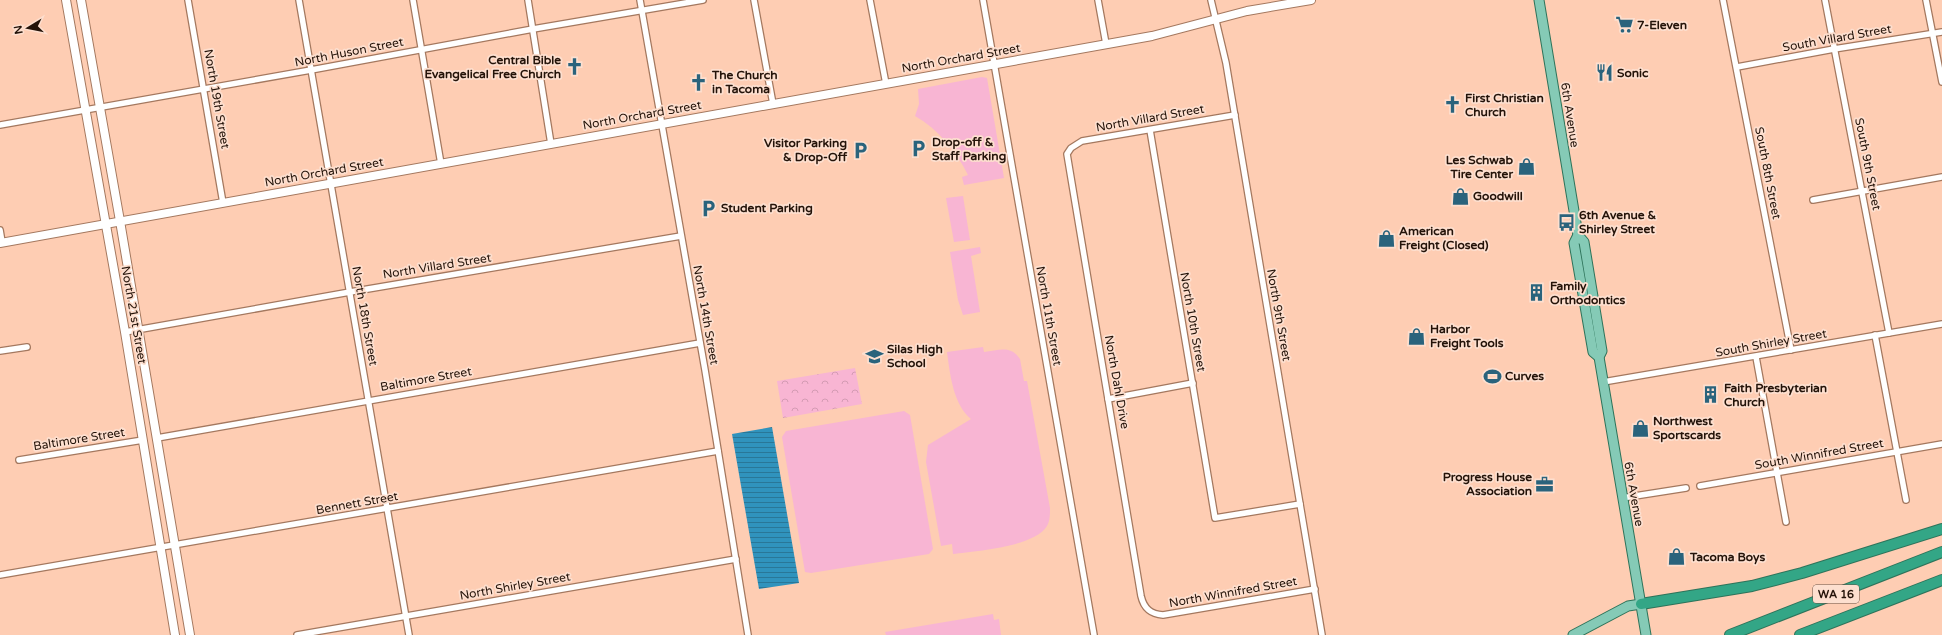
<svg xmlns="http://www.w3.org/2000/svg" width="1942" height="635" viewBox="0 0 1942 635" font-family="'Varela Round',sans-serif">
<defs>
<pattern id="park-crowns" width="20" height="18" patternUnits="userSpaceOnUse"><rect width="20" height="18" fill="#f8b5d3"/><path d="M2 6a3 3 0 1 1 6 0M12 15a3 3 0 1 1 6 0" fill="none" stroke="#d49bb4"/></pattern>
<pattern id="water-rules" width="6" height="5" patternUnits="userSpaceOnUse"><rect width="6" height="5" fill="#3093bd"/><path d="M0 2.5h6" fill="none" stroke="#297798"/></pattern>
</defs>
<rect width="100%" height="100%" fill="#fecdb3"/>
<g fill="#f8b5d3">
<path d="M982 77 987 78 1004 178 964 185 962 177 968 175C956 151 938 129 915 116L919 104 918 89Z"/>
<path d="M963 196 970 240 954 242 946 198Z"/>
<path d="M980 247 981 253 971 256 980 312 963 315 958 300 950 252Z"/>
<path d="M983 347 984 352C999 350 1011 345 1020 359L1024 381H1027L1050 508C1050 514 1050 521 1047 526 1034 547 976 551 953 554L952 544 941 546 926 462 928 445 971 419C953 404 950 374 947 352Z"/>
<path d="M904 411 910 415 933 549 929 554 811 573 805 572 782 437 786 431Z"/>
<path d="M993 614 994 620 999 619 1001 635H886L885 632Z"/>
</g>
<path fill="url(#park-crowns)" d="M855 368 862 404 783 418 777 381Z"/>
<path fill="url(#water-rules)" d="M772 427 799 583 759 589 732 434Z"/>
<g fill="none" stroke-linecap="round" stroke-linejoin="round">
<defs>
<g id="street">
<path d="M188 0 223 203"/>
<path d="M299 0 409 635"/>
<path d="M413 0 441 164"/>
<path d="M528 0 551 144"/>
<path d="M640 0 705 370 748 635"/>
<path d="M754 0 773 104"/>
<path d="M870 0 886 84"/>
<path d="M983 0 1094 635"/>
<path d="M1098 0 1106 44"/>
<path d="M1211 0 1226 63 1322 635"/>
<path d="M1723 0 1791 350"/>
<path d="M1825 0 1889 333"/>
<path d="M1926 0 1942 82"/>
<path d="M1737 67 1834 49 1942 32"/>
<path d="M1235 115 1082 141 1071 148 1067 154 1141 596C1144 609 1151 614 1163 615L1315 589"/>
<path d="M0 125 311 70 533 29 703 0"/>
<path d="M1150 130 1215 518 1300 504"/>
<path d="M1813 200 1942 177"/>
<path d="M0 230 2 242"/>
<path d="M125 332 350 292 681 236"/>
<path d="M1875 335 1906 500"/>
<path d="M0 351 27 347"/>
<path d="M1756 357 1786 522"/>
<path d="M1603 382 1942 324"/>
<path d="M1108 399 1193 383"/>
<path d="M157 438 700 343"/>
<path d="M19 460 143 440"/>
<path d="M1700 486 1942 444"/>
<path d="M1622 498 1686 488"/>
<path d="M0 575 718 451"/>
<path d="M297 635 736 559"/>
</g>
<g id="secondary">
<path d="M66 0 125 332 175 635"/>
<path d="M81 0 120 221 190 635"/>
<path d="M0 243 1152 36 1247 11 1311 0"/>
</g>
<g id="primary">
<path d="M1539 0 1578 235 1584 242 1602 351 1599 357 1646 635"/>
<path d="M1578 235 1574 243 1593 352 1599 357"/>
<path d="M1573 635 1628 606 1641 604"/>
</g>
<g id="highway">
<path d="M1641 604 1752 586 1802 573 1942 529"/>
<path d="M1730 635 1942 552"/>
<path d="M1800 635 1942 580"/>
</g>
</defs>
<use href="#street" stroke="#a4785f" stroke-width="8"/>
<use href="#secondary" stroke="#a4785f" stroke-width="10"/>
<use href="#primary" stroke="#2e735a" stroke-width="11"/>
<use href="#highway" stroke="#2e735a" stroke-width="12"/>
<use href="#street" stroke="#fff" stroke-width="5.5"/>
<use href="#secondary" stroke="#fff" stroke-width="8"/>
<use href="#primary" stroke="#85cab6" stroke-width="9"/>
<use href="#highway" stroke="#33a686" stroke-width="10"/>
</g>
<defs>
<symbol id="supermarket-bare" viewBox="-9 -9 18 18"><path d="M-6-5.5h2.5l.6 2H6L4.5 2H-2.5L-4.4-4H-6ZM-1.5 3.2a1.3 1.3 0 1 0 .1 0ZM3 3.2a1.3 1.3 0 1 0 .1 0Z" fill="#2a637c" stroke="#fddfcf" stroke-width="2.5" paint-order="stroke"/></symbol>
<symbol id="church-bare" viewBox="-9 -9 18 18"><path d="M-1.2-6h2.4v3.5h3.3v2.4h-3.3V6h-2.4V-.1h-3.3v-2.4h3.3Z" fill="#2a637c" stroke="#fddfcf" stroke-width="2.5" paint-order="stroke"/></symbol>
<symbol id="restaurant-bare" viewBox="-9 -9 18 18"><path d="M-5-6h1v4h1v-4h1v4h1v-4h1v5L-1.5 .5V6h-2V.5L-5-1ZM5-6V6H3V1.5H1.5Q1.5-4 5-6Z" fill="#2a637c" stroke="#fddfcf" stroke-width="2.5" paint-order="stroke"/></symbol>
<symbol id="parking-bare" viewBox="-9 -9 18 18"><path d="M-3.5-5.5H1a3.5 3.5 0 0 1 0 7H-1V5.5H-3.5ZM-1-3.4V-.6H.8a1.4 1.4 0 0 0 0-2.8Z" fill="#2a637c" stroke="#fddfcf" stroke-width="2.5" paint-order="stroke"/></symbol>
<symbol id="shop-bare" viewBox="-9 -9 18 18"><path d="M-5-2.5h2.3a2.7 3.5 0 0 1 5.4 0H5L5.5 6h-11ZM-1.5-2.5h3a1.5 2.3 0 0 0-3 0Z" fill="#2a637c" stroke="#fddfcf" stroke-width="2.5" paint-order="stroke"/></symbol>
<symbol id="bus-bare" viewBox="-9 -9 18 18"><path d="M-5-6H5V4H4V6H2V4H-2V6H-4V4H-5ZM-3.5-4V0h7V-4ZM-3.5 1.2v1.5H-2V1.2ZM2 1.2v1.5H3.5V1.2Z" fill="#2a637c" stroke="#fddfcf" stroke-width="2.5" paint-order="stroke"/></symbol>
<symbol id="building-bare" viewBox="-9 -9 18 18"><path d="M-4-6H4V6H1V3H-1V6H-4ZM-2.5-4.3h1.7v1.8h-1.7ZM.8-4.3h1.7v1.8H.8ZM-2.5-1h1.7V.8h-1.7ZM.8-1h1.7V.8H.8Z" fill="#2a637c" stroke="#fddfcf" stroke-width="2.5" paint-order="stroke"/></symbol>
<symbol id="school-bare" viewBox="-9 -9 18 18"><path d="M0-5L7-2L0 1L-7-2ZM-4 1L0 2.5L4 1V4Q0 6-4 4Z" fill="#2a637c" stroke="#fddfcf" stroke-width="2.5" paint-order="stroke"/></symbol>
<symbol id="stadium-bare" viewBox="-9 -9 18 18"><path d="M0-5a6.5 5 0 1 0 0 10a6.5 5 0 1 0 0-10ZM-3.5-1.8h7v3.6h-7Z" fill="#2a637c" stroke="#fddfcf" stroke-width="2.5" paint-order="stroke"/></symbol>
<symbol id="office-bare" viewBox="-9 -9 18 18"><path d="M-6-3h4V-5.5h4V-3h4V5H-6ZM-1-4.5V-3h2v-1.5ZM-6 0V1H6V0Z" fill="#2a637c" stroke="#fddfcf" stroke-width="2.5" paint-order="stroke"/></symbol>
</defs>
<g fill-rule="evenodd">
<use href="#supermarket-bare" x="1612" y="12" width="25" height="25"/>
<use href="#church-bare" x="562" y="54" width="25" height="25"/>
<use href="#restaurant-bare" x="1592" y="60" width="25" height="25"/>
<use href="#church-bare" x="686" y="70" width="25" height="25"/>
<use href="#church-bare" x="1440" y="92" width="25" height="25"/>
<use href="#parking-bare" x="906" y="136" width="25" height="25"/>
<use href="#parking-bare" x="848" y="138" width="25" height="25"/>
<use href="#shop-bare" x="1514" y="154" width="25" height="25"/>
<use href="#shop-bare" x="1448" y="184" width="25" height="25"/>
<use href="#parking-bare" x="696" y="196" width="25" height="25"/>
<use href="#bus-bare" x="1554" y="210" width="25" height="25"/>
<use href="#shop-bare" x="1374" y="226" width="25" height="25"/>
<use href="#building-bare" x="1524" y="280" width="25" height="25"/>
<use href="#shop-bare" x="1404" y="324" width="25" height="25"/>
<use href="#school-bare" x="862" y="344" width="25" height="25"/>
<use href="#stadium-bare" x="1480" y="364" width="25" height="25"/>
<use href="#building-bare" x="1698" y="382" width="25" height="25"/>
<use href="#shop-bare" x="1628" y="416" width="25" height="25"/>
<use href="#office-bare" x="1532" y="472" width="25" height="25"/>
<use href="#shop-bare" x="1664" y="544" width="25" height="25"/>
</g>
<g text-anchor="middle" stroke-width="3.5" stroke-linejoin="round" paint-order="stroke">
<rect fill="#fddfcf" stroke="#655044" stroke-width="1" x="1813" y="585" width="46" height="18" rx="3"/>
<g font-size="11" font-weight="bold" fill="#241309">
<text x="1836" y="598">WA 16</text>
</g>
<g font-size="12" font-weight="bold" fill="#241309" stroke="#fddfcf" text-anchor="start">
<text x="1637" y="29">7-Eleven</text>
<text x="561" y="64" text-anchor="end">Central Bible<tspan x="561" dy="14">Evangelical Free Church</tspan></text>
<text x="1617" y="77">Sonic</text>
<text x="712" y="79">The Church<tspan x="712" dy="14">in Tacoma</tspan></text>
<text x="1465" y="102">First Christian<tspan x="1465" dy="14">Church</tspan></text>
<text x="932" y="146">Drop-off &amp;<tspan x="932" dy="14">Staff Parking</tspan></text>
<text x="847" y="147" text-anchor="end">Visitor Parking<tspan x="847" dy="14">&amp; Drop-Off</tspan></text>
<text x="1513" y="164" text-anchor="end">Les Schwab<tspan x="1513" dy="14">Tire Center</tspan></text>
<text x="1473" y="200">Goodwill</text>
<text x="721" y="212">Student Parking</text>
<text x="1579" y="219">6th Avenue &amp;<tspan x="1579" dy="14">Shirley Street</tspan></text>
<text x="1399" y="235">American<tspan x="1399" dy="14">Freight (Closed)</tspan></text>
<text x="1550" y="290">Family<tspan x="1550" dy="14">Orthodontics</tspan></text>
<text x="1430" y="333">Harbor<tspan x="1430" dy="14">Freight Tools</tspan></text>
<text x="887" y="353">Silas High<tspan x="887" dy="14">School</tspan></text>
<text x="1505" y="380">Curves</text>
<text x="1724" y="392">Faith Presbyterian<tspan x="1724" dy="14">Church</tspan></text>
<text x="1653" y="425">Northwest<tspan x="1653" dy="14">Sportscards</tspan></text>
<text x="1532" y="481" text-anchor="end">Progress House<tspan x="1532" dy="14">Association</tspan></text>
<text x="1690" y="561">Tacoma Boys</text>
</g>
<g font-size="12" fill="#241309" stroke="#fddfcf">
<text transform="translate(1837 38) rotate(-10)" y="4">South Villard Street</text>
<text transform="translate(349 52) rotate(-11)" y="4">North Huson Street</text>
<text transform="translate(961 58) rotate(-10)" y="4">North Orchard Street</text>
<text transform="translate(217 99) rotate(80)" y="4">North 19th Street</text>
<text transform="translate(642 115) rotate(-10)" y="4">North Orchard Street</text>
<text transform="translate(1570 115) rotate(81)" y="4">6th Avenue</text>
<text transform="translate(1150 118) rotate(-10)" y="4">North Villard Street</text>
<text transform="translate(1868 164) rotate(79)" y="4">South 9th Street</text>
<text transform="translate(324 172) rotate(-10)" y="4">North Orchard Street</text>
<text transform="translate(1768 173) rotate(79)" y="4">South 8th Street</text>
<text transform="translate(437 266) rotate(-9)" y="4">North Villard Street</text>
<text transform="translate(134 315) rotate(80)" y="4">North 21st Street</text>
<text transform="translate(706 315) rotate(80)" y="4">North 14th Street</text>
<text transform="translate(1279 315) rotate(80)" y="4">North 9th Street</text>
<text transform="translate(365 316) rotate(80)" y="4">North 18th Street</text>
<text transform="translate(1049 316) rotate(80)" y="4">North 11th Street</text>
<text transform="translate(1193 322) rotate(80)" y="4">North 10th Street</text>
<text transform="translate(1771 343) rotate(-10)" y="4">South Shirley Street</text>
<text transform="translate(426 379) rotate(-10)" y="4">Baltimore Street</text>
<text transform="translate(1117 382) rotate(80)" y="4">North Dahl Drive</text>
<text transform="translate(79 439) rotate(-9)" y="4">Baltimore Street</text>
<text transform="translate(1819 454) rotate(-10)" y="4">South Winnifred Street</text>
<text transform="translate(1634 494) rotate(80)" y="4">6th Avenue</text>
<text transform="translate(357 503) rotate(-10)" y="4">Bennett Street</text>
<text transform="translate(515 586) rotate(-10)" y="4">North Shirley Street</text>
<text transform="translate(1233 592) rotate(-10)" y="4">North Winnifred Street</text>
</g>
</g>
<g transform="translate(28 28) rotate(260)" stroke="#fddfcf" stroke-width="3" paint-order="stroke">
<path d="M0-3L7 15L0 10L-7 15Z" fill="#241309"/>
<text y="-6" font-size="11" font-weight="bold" text-anchor="middle" fill="#241309">N</text>
</g>
</svg>
